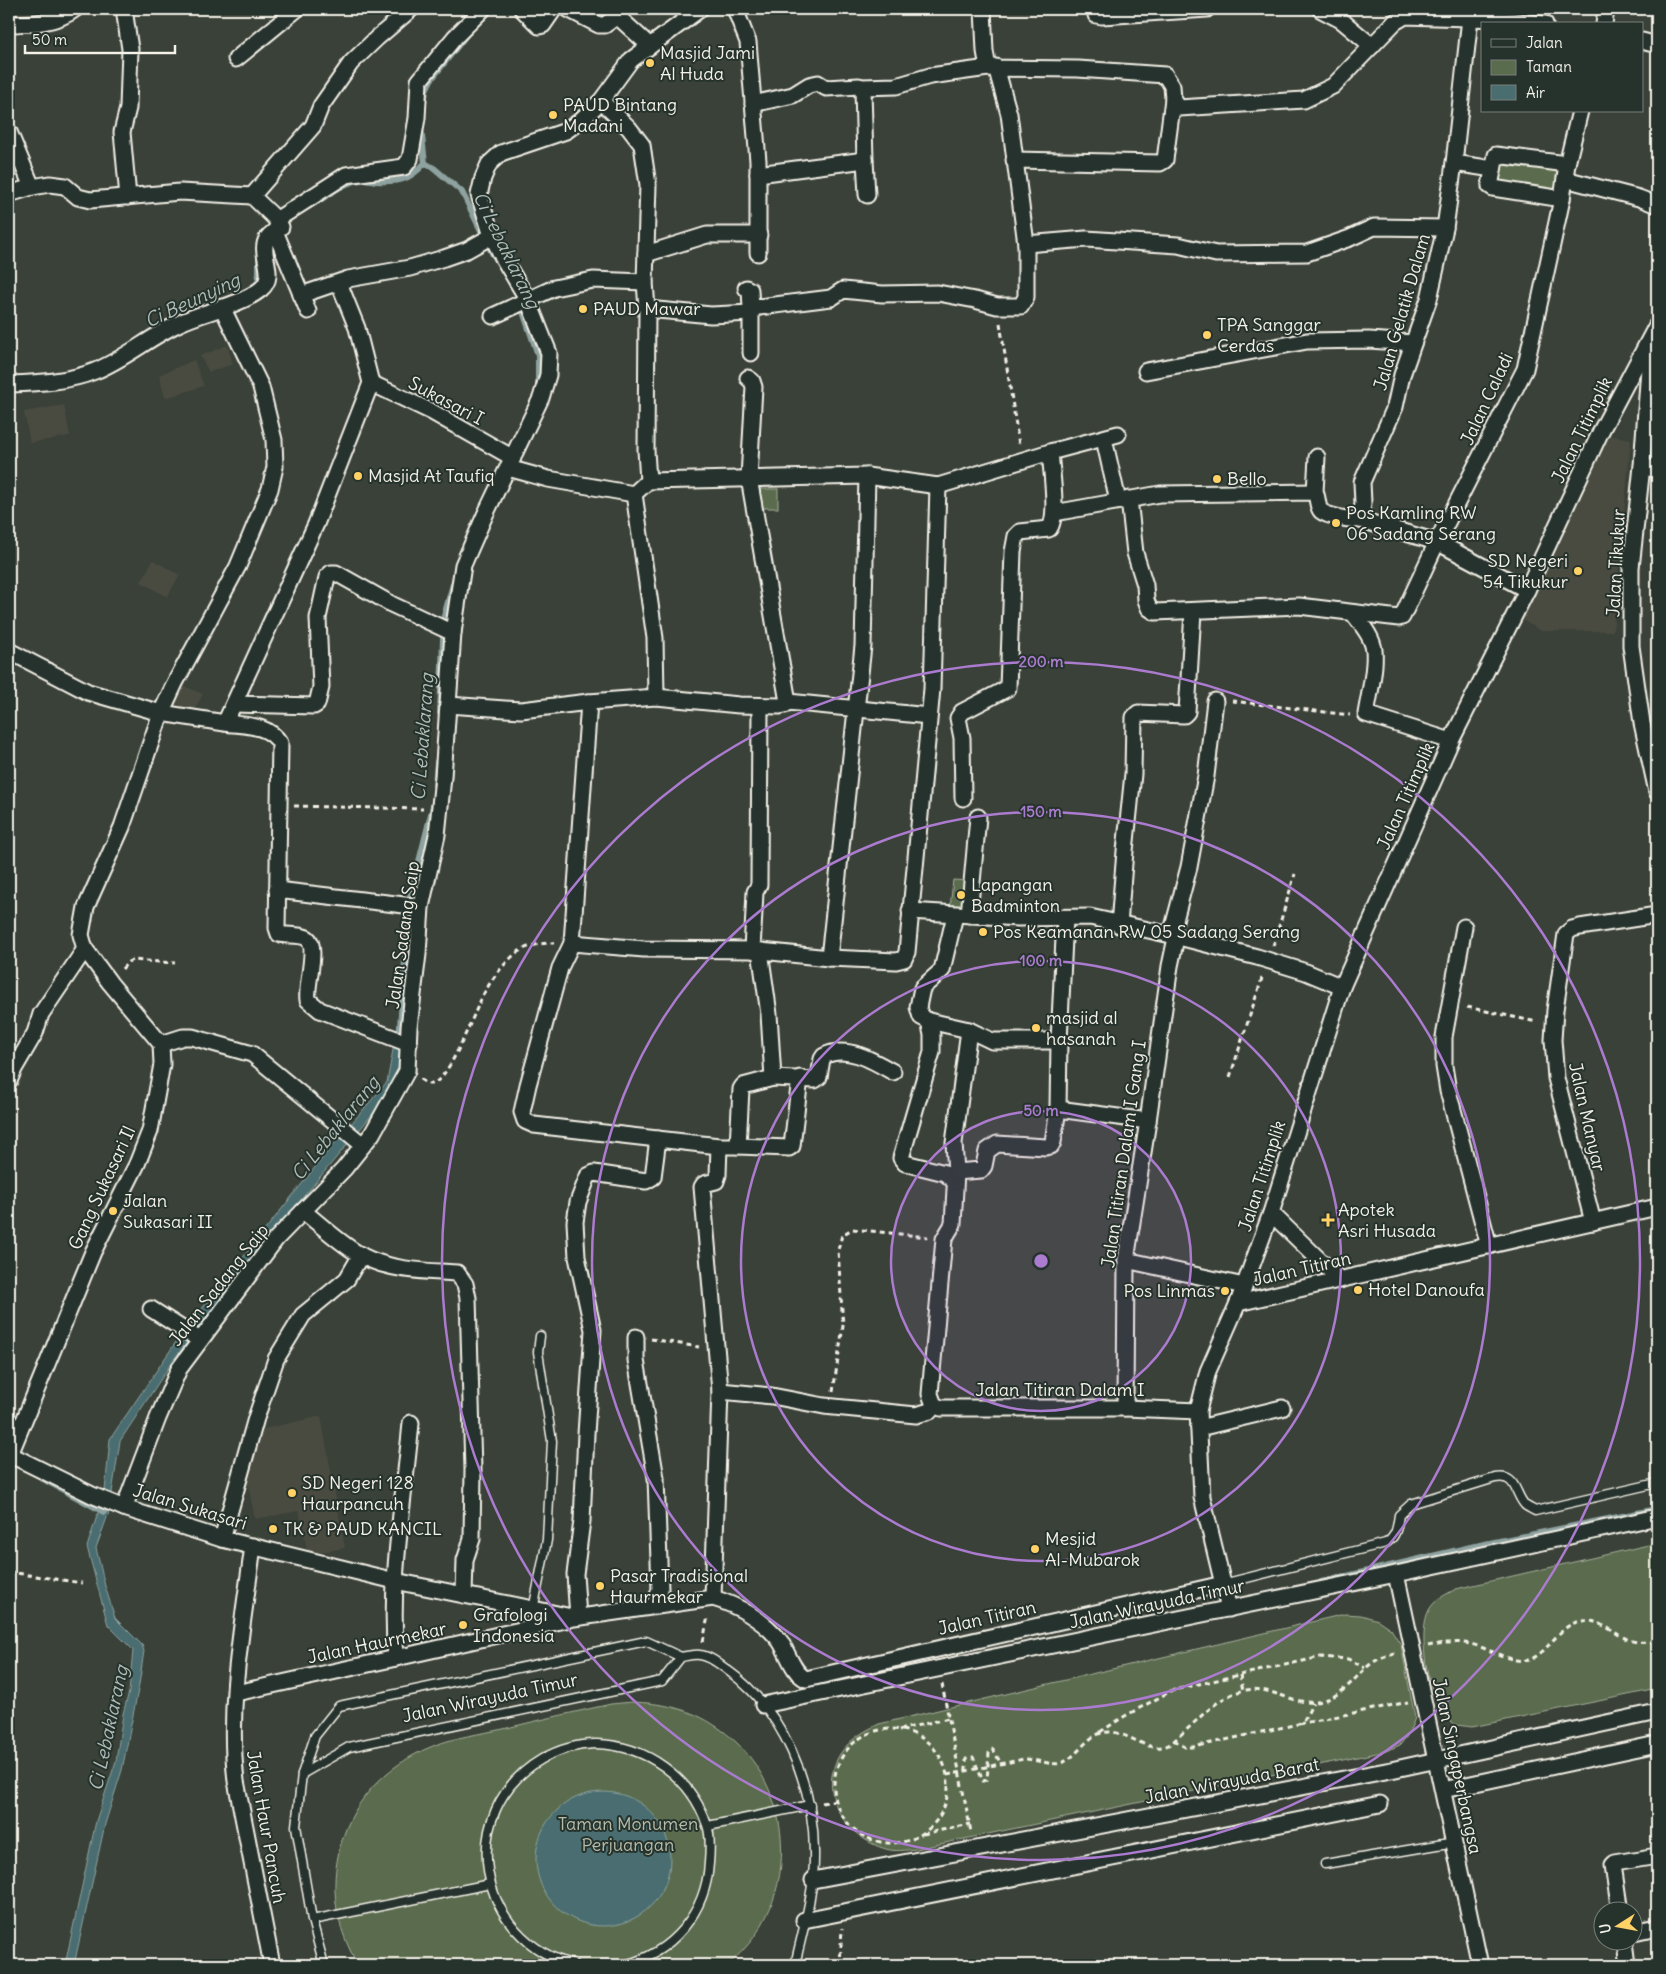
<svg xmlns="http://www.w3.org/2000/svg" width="1666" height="1974" viewBox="0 0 1666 1974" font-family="Delius,sans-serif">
<rect width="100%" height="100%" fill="#3a4138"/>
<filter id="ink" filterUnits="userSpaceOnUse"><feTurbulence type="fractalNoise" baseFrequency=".02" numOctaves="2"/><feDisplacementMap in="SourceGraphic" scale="10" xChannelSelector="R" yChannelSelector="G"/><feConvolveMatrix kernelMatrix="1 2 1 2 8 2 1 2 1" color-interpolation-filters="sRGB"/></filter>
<g filter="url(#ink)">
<g fill="#484b40">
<path d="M227 345 233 364 209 372 200 356Z"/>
<path d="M194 360 204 386 165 398 159 375Z"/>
<path d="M64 405 70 436 30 443 24 412Z"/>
<path d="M1602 434 1631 439 1613 631H1541L1517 617Z"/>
<path d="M153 560 180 575 167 597 141 582Z"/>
<path d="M179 684 203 694 192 714 170 707Z"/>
<path d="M321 1416 345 1548 308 1554 299 1511 255 1519 246 1475 255 1431Z"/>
</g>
<g fill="#5a6c4e" stroke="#a7ae9b">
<path d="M1496 157 1566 165 1560 196 1492 184Z"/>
<rect x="760" y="489" width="18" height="19"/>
<path d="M953 880 971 881 968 910 950 908Z"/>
<path d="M1657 1543V1689L1472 1727C1467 1726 1459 1726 1454 1724 1429 1712 1416 1633 1429 1610 1435 1599 1445 1595 1456 1589Z"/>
<path d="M1345 1614 1361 1615 1378 1620 1391 1629 1401 1645 1415 1718 1408 1735 1400 1745 1386 1751 916 1849C906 1850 895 1852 886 1849 846 1838 816 1793 840 1754 850 1739 864 1731 879 1724Z"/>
<path d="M632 1702C660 1703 687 1708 711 1723 798 1775 806 1903 727 1965H358C338 1931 330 1895 338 1856 348 1804 385 1765 433 1746 455 1737 480 1734 503 1729 539 1720 575 1712 611 1704Z"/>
</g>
<g fill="#4a6d70" stroke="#8ea2a0">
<path d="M396 1034 404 1036 396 1086 259 1250 174 1359 120 1441 109 1512 96 1548 105 1586 115 1618 142 1645 144 1651 139 1685 122 1770 105 1824 74 1965H65L96 1821 116 1761 123 1714 129 1692 133 1650 108 1625 87 1547 105 1491 110 1439 180 1336 333 1145 387 1082Z"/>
<circle cx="603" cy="1859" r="67"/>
</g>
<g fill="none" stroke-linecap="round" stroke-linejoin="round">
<g stroke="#8ea2a0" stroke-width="6">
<path d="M425 97 426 90 431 80 472 28"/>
<path d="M425 163 434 168 462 192 493 255"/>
<path d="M308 207C325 199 340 183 360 180 365 179 371 180 376 181 398 182 409 181 425 163L421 127"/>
<path d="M256 287C262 277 257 260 260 248"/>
<path d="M520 303 538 355V387"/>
<path d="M440 713 444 616 455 577"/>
<path d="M435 785 437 762"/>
<path d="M399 1039 410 897 434 802"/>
<path d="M45 1480 104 1512"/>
<path d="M1321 1582 1475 1546 1657 1509"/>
</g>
<defs>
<g id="lane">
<path d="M1223 1584 1386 1543C1397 1536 1397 1527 1399 1515L1411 1504 1495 1478C1517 1474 1514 1493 1525 1505 1527 1507 1532 1509 1535 1511L1657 1483"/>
<path d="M533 1610 547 1540 552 1441 538 1352 540 1336"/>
<path d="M302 1774 349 1747 662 1681 681 1657C687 1656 694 1654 700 1655 710 1656 719 1664 726 1669 783 1709 814 1785 814 1852 815 1890 803 1929 795 1965"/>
<path d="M708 1826 810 1805"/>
<path d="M1325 1864 1455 1842"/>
<path d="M312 1920 490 1884"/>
<path d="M324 1965 312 1920 296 1826 302 1774 315 1736 339 1706 646 1641 681 1657"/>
<path d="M575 1965C477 1941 453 1811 542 1759 558 1750 577 1744 596 1744 646 1745 691 1777 707 1825 711 1836 710 1851 709 1863 706 1913 672 1953 624 1965"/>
</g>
<g id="street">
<path d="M124 9 130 49 128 108 122 132 128 197"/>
<path d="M522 9 539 26 543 25 554 9"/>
<path d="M568 9 599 25H605L617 16 650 46"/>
<path d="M735 9 748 42 758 161V253"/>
<path d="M983 9 985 51 988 68 1078 69 1165 75 1172 86 1173 99 1179 108 1304 100 1333 86 1395 22 1405 16 1499 19 1545 24"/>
<path d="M1095 9 1096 15 1102 16 1207 9"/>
<path d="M1320 9 1341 20 1372 46"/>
<path d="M9 24C31 24 57 23 75 9"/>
<path d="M1604 24 1606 9"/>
<path d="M1642 41 1657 45"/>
<path d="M236 59 297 9"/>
<path d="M862 87 896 86 930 76 988 68"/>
<path d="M601 101 629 128 642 145 648 185 645 282 647 309 646 450 648 481"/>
<path d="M753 104 793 95 809 85 818 83 826 88 859 86 863 90 865 160 758 174"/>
<path d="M9 132 32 187"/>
<path d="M865 160 867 195"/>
<path d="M1014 160 1160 163 1165 160 1173 99"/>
<path d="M1454 163 1493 169"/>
<path d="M1565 179 1639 198 1657 205"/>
<path d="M9 194 32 187 50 184 65 186 78 197 90 200 180 192 252 196 278 221"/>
<path d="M252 196 313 126 321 106 351 63 377 38 411 9"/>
<path d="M1562 199 1493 188 1490 186 1496 155 1567 164"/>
<path d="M276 220 346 175 404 167 410 159 417 118 419 81 455 37 483 9"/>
<path d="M275 231 308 311"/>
<path d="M1026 244 1086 239 1178 245 1216 254 1307 253 1350 238 1374 227 1445 228"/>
<path d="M646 254 707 235H759"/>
<path d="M746 288 750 290 751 308"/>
<path d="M301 295 348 279 410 268 444 258 467 250 492 236"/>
<path d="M647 309 711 315 751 313"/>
<path d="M493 316 554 288 593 280 645 282"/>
<path d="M1651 340 1642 466 1631 568V646L1642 723 1657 792"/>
<path d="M751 353V308L831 298 843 290 882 294 938 293 975 300 997 306H1021L1026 297V244L1009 114 996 67"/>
<path d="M1146 371 1307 341 1369 340 1413 343"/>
<path d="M371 383 432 412 513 458"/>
<path d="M9 384C37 383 68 382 95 371 125 359 151 336 180 323 205 311 240 306 261 289 278 275 258 253 267 239 269 234 277 230 281 227"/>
<path d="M1104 439 1118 501"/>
<path d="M1642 466 1657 470"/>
<path d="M508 468 548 479 634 494"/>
<path d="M1315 492 1317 457"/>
<path d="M1129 499 1135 553 1145 585 1146 600 1149 608 1155 612 1299 606 1399 618 1402 617 1437 542 1525 369 1562 199 1567 164 1580 111"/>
<path d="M1054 513 1160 494 1315 492C1318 497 1317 507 1321 511 1328 517 1352 520 1361 520L1437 542 1527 590"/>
<path d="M1361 520 1363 503 1362 482 1395 407 1402 375 1429 299 1445 228 1454 163 1470 18"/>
<path d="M1353 613C1361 624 1372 636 1374 650 1376 669 1369 695 1366 714L1451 741"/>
<path d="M9 651 88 692 161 713 225 723 316 524 371 383 357 328 339 283"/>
<path d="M656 697 739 705 780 706 785 705 788 702 749 478 754 387 752 381 748 378"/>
<path d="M788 702 929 716"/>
<path d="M234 704 314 706 317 704 321 687 318 618 327 577 331 573H336L393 605 453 633"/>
<path d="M448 705 521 710 589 702"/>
<path d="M225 723C246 726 268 724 280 743L277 928 279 934C287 936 300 934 307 938 319 946 305 987 308 1000L320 1010 409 1044"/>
<path d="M963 798 962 738 958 718 962 712 1008 688 1013 552 1016 536 1020 532 1049 529C1059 517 1051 468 1050 452"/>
<path d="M277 890 421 907"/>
<path d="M910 911 1018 918 1090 917 1171 935 1257 957 1306 972 1342 987"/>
<path d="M955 915 942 970 922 988 918 1007 921 1017 929 1021 969 1030 954 1143 956 1172 953 1224 944 1239 930 1394 934 1405 941 1408H1125L1198 1411"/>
<path d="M969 915 978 817"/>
<path d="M1119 925 1125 851 1133 774 1134 717 1138 713 1184 715 1187 712 1193 611"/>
<path d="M1464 927 1444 1037V1066L1448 1091 1489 1246"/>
<path d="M1171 935 1189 867 1206 776 1215 701"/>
<path d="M572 943 644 949 752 950 829 958 896 961 904 959 907 952 932 689 938 486"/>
<path d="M752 950 755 892 759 885 760 706"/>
<path d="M829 958 863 646 867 476"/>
<path d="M929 1021 932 1035V1052L901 1158 905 1163 945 1173 955 1182"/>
<path d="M969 1030 992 1041H1059"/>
<path d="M161 1044 183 1037H192L252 1054 363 1145"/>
<path d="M773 1078 815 1080 819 1077 822 1059 824 1056C846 1044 874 1061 893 1072"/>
<path d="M9 1081 14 1069 35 1033 41 1014 85 949"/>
<path d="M1058 1109 1148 1121"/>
<path d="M719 1146 534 1125 525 1121 522 1112 528 1085 560 968 572 943 589 702 656 697 655 638 634 494 648 481 867 476 938 486 1050 452 1118 434"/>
<path d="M738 1146 789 1148 792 1146 800 1078"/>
<path d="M956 1172 981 1170 984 1166 987 1151 997 1144 1046 1147 1051 1146 1053 1142 1058 1109 1059 1041 1065 918"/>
<path d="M303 1211C321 1225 343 1246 362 1256 391 1271 425 1271 457 1273L465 1284 468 1298 473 1470 472 1539 465 1560 464 1595"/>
<path d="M1271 1213 1340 1280"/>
<path d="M1593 1222 1556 1078 1553 1040 1555 1010 1566 934 1572 929 1580 927 1657 915"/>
<path d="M1126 1260 1244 1286"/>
<path d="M1238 1303 1271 1213 1342 987 1451 741 1527 590 1601 431 1657 325"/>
<path d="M151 1309 200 1340"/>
<path d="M636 1337V1360L656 1478 660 1589 655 1605"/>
<path d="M720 1391 772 1396 824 1406 916 1415 930 1411 934 1405"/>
<path d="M1125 1408 1126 1260 1148 1121 1170 966 1176 938"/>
<path d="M1199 1428 1282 1408"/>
<path d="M9 1454 92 1495 124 1508 222 1539 395 1581 567 1616"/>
<path d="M9 1457 93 1252 137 1164 150 1131 162 1064 161 1044 110 983 85 949 81 935 86 907 122 827 161 713 175 683 238 566 270 489 275 467 274 440 261 387 222 307"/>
<path d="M124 1508 158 1418 179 1369 276 1239 344 1169 372 1134 407 1071 409 1027 418 954 421 907 437 835 443 777 453 633 463 565 485 515 541 398 548 375 549 353 528 300 503 258 492 236 479 195 483 178 489 164 501 153 566 131 580 121 601 101 631 60 700 9"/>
<path d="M222 1539 256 1418 276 1359 303 1315 347 1279 361 1255"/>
<path d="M253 1546C243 1623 227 1704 236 1781L272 1965"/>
<path d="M1396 1574 1480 1965"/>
<path d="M713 1598 720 1391 702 1187 704 1184 716 1181 718 1175 719 1146H738L741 1089 743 1086 773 1078 769 1014 760 951"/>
<path d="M1229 1609 1202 1497 1198 1411 1208 1371 1238 1303 1657 1207"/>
<path d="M578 1617 575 1574 582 1521 586 1434 593 1330 577 1257 575 1222 578 1202 588 1176 594 1173 646 1181 653 1177 658 1139"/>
<path d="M396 1658C389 1580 404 1500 411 1423"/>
<path d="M236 1693 396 1658 574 1618 713 1598C737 1605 764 1620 780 1641 788 1653 793 1673 806 1679L1223 1584"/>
<path d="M763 1705 1396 1574 1657 1517"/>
<path d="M1443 1790 1657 1744"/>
<path d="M813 1880 1391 1770 1657 1712"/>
<path d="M1620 1912 1613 1865 1615 1863 1657 1856"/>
<path d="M804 1920 1380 1804"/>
<path d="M1634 1932 1657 1927"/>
<path d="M1625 1942 1628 1965"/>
</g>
</defs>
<use href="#lane" stroke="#f4f1e8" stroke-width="11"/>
<use href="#street" stroke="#f4f1e8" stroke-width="19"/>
<g stroke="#f4f1e8" stroke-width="3" stroke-dasharray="5 4" stroke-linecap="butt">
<path d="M1000 323 1019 445"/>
<path d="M1232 701 1350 715"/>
<path d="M294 806 423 809"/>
<path d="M1273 946 1295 874"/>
<path d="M122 969 128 962 132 960 175 963"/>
<path d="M1467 1007 1537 1022"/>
<path d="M1230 1077 1263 975"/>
<path d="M420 1079C425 1082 429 1086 434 1083 450 1076 471 1020 479 1004 486 987 498 970 512 957 522 946 540 943 554 943"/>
<path d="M651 1339 699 1347"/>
<path d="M833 1392 843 1326 838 1250 842 1235 852 1229 928 1237"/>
<path d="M9 1572 82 1583"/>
<path d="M703 1642 708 1616"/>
<path d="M1428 1646C1441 1643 1457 1641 1470 1644 1487 1647 1512 1664 1528 1660 1551 1654 1559 1617 1591 1621 1596 1622 1603 1625 1608 1628 1626 1640 1635 1645 1657 1641"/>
<path d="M1240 1675 1243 1691"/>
<path d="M942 1684 971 1832"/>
<path d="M1299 1724 1408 1702"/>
<circle cx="891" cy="1786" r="57"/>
<path d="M899 1730 949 1718"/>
<path d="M1100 1732 1125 1716 1171 1691 1199 1684 1321 1657 1348 1659 1365 1668"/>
<path d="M1174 1740 1185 1747H1193L1298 1724 1304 1720 1313 1703"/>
<path d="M966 1771V1759L973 1757 983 1781 987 1780 989 1753 993 1749 1001 1764"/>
<path d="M947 1775 1024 1759C1034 1759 1053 1766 1061 1763 1080 1757 1086 1731 1111 1732 1129 1733 1147 1752 1166 1746 1172 1744 1179 1736 1184 1732 1202 1716 1221 1694 1246 1690 1274 1685 1299 1711 1328 1699 1357 1687 1360 1661 1395 1653"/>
<path d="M822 1803 836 1800"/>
<path d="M923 1834 970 1824"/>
<path d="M840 1965 842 1928"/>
</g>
<use href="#lane" stroke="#26332d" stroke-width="8"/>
<use href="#street" stroke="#26332d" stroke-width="15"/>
</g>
</g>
<circle cx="1041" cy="1261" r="150" fill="#ab7bcf" fill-opacity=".12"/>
<g fill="none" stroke="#ab7bcf" stroke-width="2.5">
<circle cx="1041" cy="1261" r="150"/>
<circle cx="1041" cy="1261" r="300"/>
<circle cx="1041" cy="1261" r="449"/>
<circle cx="1041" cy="1261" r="599"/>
</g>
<g fill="#ffd166" stroke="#26332d" stroke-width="2">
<circle cx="650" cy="63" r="5"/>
<circle cx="553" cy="115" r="5"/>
<circle cx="583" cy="309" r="5"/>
<circle cx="1207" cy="335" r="5"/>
<circle cx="358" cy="476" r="5"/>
<circle cx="1217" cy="479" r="5"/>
<circle cx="1336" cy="523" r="5"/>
<circle cx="1578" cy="571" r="5"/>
<circle cx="961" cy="895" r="5"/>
<circle cx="983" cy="932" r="5"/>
<circle cx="1036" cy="1028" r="5"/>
<circle cx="113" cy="1211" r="5"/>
<path d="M1325.5 1212.5h5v5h5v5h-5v5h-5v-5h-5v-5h5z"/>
<circle cx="1358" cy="1290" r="5"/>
<circle cx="1225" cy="1291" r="5"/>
<circle cx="292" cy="1493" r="5"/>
<circle cx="273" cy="1529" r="5"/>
<circle cx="1035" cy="1549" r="5"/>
<circle cx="600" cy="1586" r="5"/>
<circle cx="463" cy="1625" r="5"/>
</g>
<g text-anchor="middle" stroke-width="4" stroke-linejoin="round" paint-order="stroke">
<g font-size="18" fill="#f4f1e8" stroke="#26332d" text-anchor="start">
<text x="660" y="59">Masjid Jami<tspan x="660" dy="21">Al Huda</tspan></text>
<text x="563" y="111">PAUD Bintang<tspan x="563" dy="21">Madani</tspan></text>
<text x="593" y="315">PAUD Mawar</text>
<text x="1217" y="331">TPA Sanggar<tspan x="1217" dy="21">Cerdas</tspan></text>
<text x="368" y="482">Masjid At Taufiq</text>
<text x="1227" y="485">Bello</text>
<text x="1346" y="519">Pos Kamling RW<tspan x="1346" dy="21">06 Sadang Serang</tspan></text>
<text x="1568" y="567" text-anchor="end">SD Negeri<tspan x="1568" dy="21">54 Tikukur</tspan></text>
<text x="971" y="891">Lapangan<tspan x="971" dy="21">Badminton</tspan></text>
<text x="993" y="938">Pos Keamanan RW 05 Sadang Serang</text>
<text x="1046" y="1024">masjid al<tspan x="1046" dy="21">hasanah</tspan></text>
<text x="123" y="1207">Jalan<tspan x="123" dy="21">Sukasari II</tspan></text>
<text x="1338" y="1216">Apotek<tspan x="1338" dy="21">Asri Husada</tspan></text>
<text x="1368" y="1296">Hotel Danoufa</text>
<text x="1215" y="1297" text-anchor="end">Pos Linmas</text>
<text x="302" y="1489">SD Negeri 128<tspan x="302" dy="21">Haurpancuh</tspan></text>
<text x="283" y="1535">TK &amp; PAUD KANCIL</text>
<text x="1045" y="1545">Mesjid<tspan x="1045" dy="21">Al-Mubarok</tspan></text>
<text x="610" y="1582">Pasar Tradisional<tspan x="610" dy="21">Haurmekar</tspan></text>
<text x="473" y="1621">Grafologi<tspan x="473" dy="21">Indonesia</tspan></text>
</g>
<g font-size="18" fill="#f4f1e8" stroke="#26332d">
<text transform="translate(1402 312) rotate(-74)" y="6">Jalan Gelatik Dalam</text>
<text transform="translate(1487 399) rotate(-65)" y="6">Jalan Caladi</text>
<text transform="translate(446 401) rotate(28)" y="6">Sukasari I</text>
<text transform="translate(1582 430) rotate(-64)" y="6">Jalan Titimplik</text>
<text transform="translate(1616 563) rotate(-87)" y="6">Jalan Tikukur</text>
<text transform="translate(1406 796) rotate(-66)" y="6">Jalan Titimplik</text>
<text transform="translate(403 935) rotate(-82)" y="6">Jalan Sadang Saip</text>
<text transform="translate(1587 1117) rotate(77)" y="6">Jalan Manyar</text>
<text transform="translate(1124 1154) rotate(-82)" y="6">Jalan Titiran Dalam I Gang I</text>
<text transform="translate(1262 1176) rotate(-72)" y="6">Jalan Titimplik</text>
<text transform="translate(102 1188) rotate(-65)" y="6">Gang Sukasari Il</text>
<text transform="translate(1302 1269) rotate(-13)" y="6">Jalan Titiran</text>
<text transform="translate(219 1285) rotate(-52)" y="6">Jalan Sadang Saip</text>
<text x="1060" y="1396">Jalan Titiran Dalam I</text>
<text transform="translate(190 1507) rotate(17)" y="6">Jalan Sukasari</text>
<text transform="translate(1157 1604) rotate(-12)" y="6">Jalan Wirayuda Timur</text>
<text transform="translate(987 1618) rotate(-13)" y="6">Jalan Titiran</text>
<text transform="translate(377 1643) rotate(-12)" y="6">Jalan Haurmekar</text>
<text transform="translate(490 1698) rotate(-12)" y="6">Jalan Wirayuda Timur</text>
<text transform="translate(1457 1766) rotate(78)" y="6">Jalan Singaperbangsa</text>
<text transform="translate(1232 1781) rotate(-11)" y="6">Jalan Wirayuda Barat</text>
<text transform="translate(266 1827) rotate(80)" y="6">Jalan Haur Pancuh</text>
</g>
<g font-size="18" fill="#b6bcaa" stroke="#26332d">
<text x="628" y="1830">Taman Monumen<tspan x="628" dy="21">Perjuangan</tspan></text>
</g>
<g font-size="19" font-style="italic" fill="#b0bcb8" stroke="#26332d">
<text transform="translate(507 250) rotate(64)" y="7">Ci Lebaklarang</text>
<text transform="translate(192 300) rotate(-25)" y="7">Ci Beunying</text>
<text transform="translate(422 737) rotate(-86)" y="7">Ci Lebaklarang</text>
<text transform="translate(335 1128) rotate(-51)" y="7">Ci Lebaklarang</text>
<text transform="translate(108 1728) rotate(-78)" y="7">Ci Lebaklarang</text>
</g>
</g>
<circle cx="1041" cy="1261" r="8" fill="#ab7bcf" stroke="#26332d" stroke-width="2.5"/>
<g font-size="15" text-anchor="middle" font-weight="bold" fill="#ab7bcf" stroke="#26332d" stroke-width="4" stroke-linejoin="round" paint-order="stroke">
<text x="1041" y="667">200 m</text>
<text x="1041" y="817">150 m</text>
<text x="1041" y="966">100 m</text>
<text x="1041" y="1116">50 m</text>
</g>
<rect width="1666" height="1974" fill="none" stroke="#26332d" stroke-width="30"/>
<rect x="15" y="15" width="1636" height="1944" fill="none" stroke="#f4f1e8" stroke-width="2" filter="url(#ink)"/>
<rect x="1481" y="22" width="162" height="90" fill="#26332d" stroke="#787f78"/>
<rect x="1491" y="39" width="25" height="8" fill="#26332d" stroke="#787f78"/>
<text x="1526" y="48" font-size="15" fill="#f4f1e8">Jalan</text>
<rect x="1491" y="60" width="25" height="15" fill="#5a6c4e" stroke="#787f78"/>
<text x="1526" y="72" font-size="15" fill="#f4f1e8">Taman</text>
<rect x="1491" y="85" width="25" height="15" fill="#4a6d70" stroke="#787f78"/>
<text x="1526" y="98" font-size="15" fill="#f4f1e8">Air</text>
<g transform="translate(1618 1926) rotate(259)"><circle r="24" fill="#26332d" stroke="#787f78"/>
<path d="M0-4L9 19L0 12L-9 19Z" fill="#ffd166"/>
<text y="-8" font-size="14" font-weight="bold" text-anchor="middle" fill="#f4f1e8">U</text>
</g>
<path d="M25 45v8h150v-8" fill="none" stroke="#f4f1e8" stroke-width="2.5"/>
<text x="32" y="45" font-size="15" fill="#f4f1e8" stroke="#26332d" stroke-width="4" paint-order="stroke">50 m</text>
</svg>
